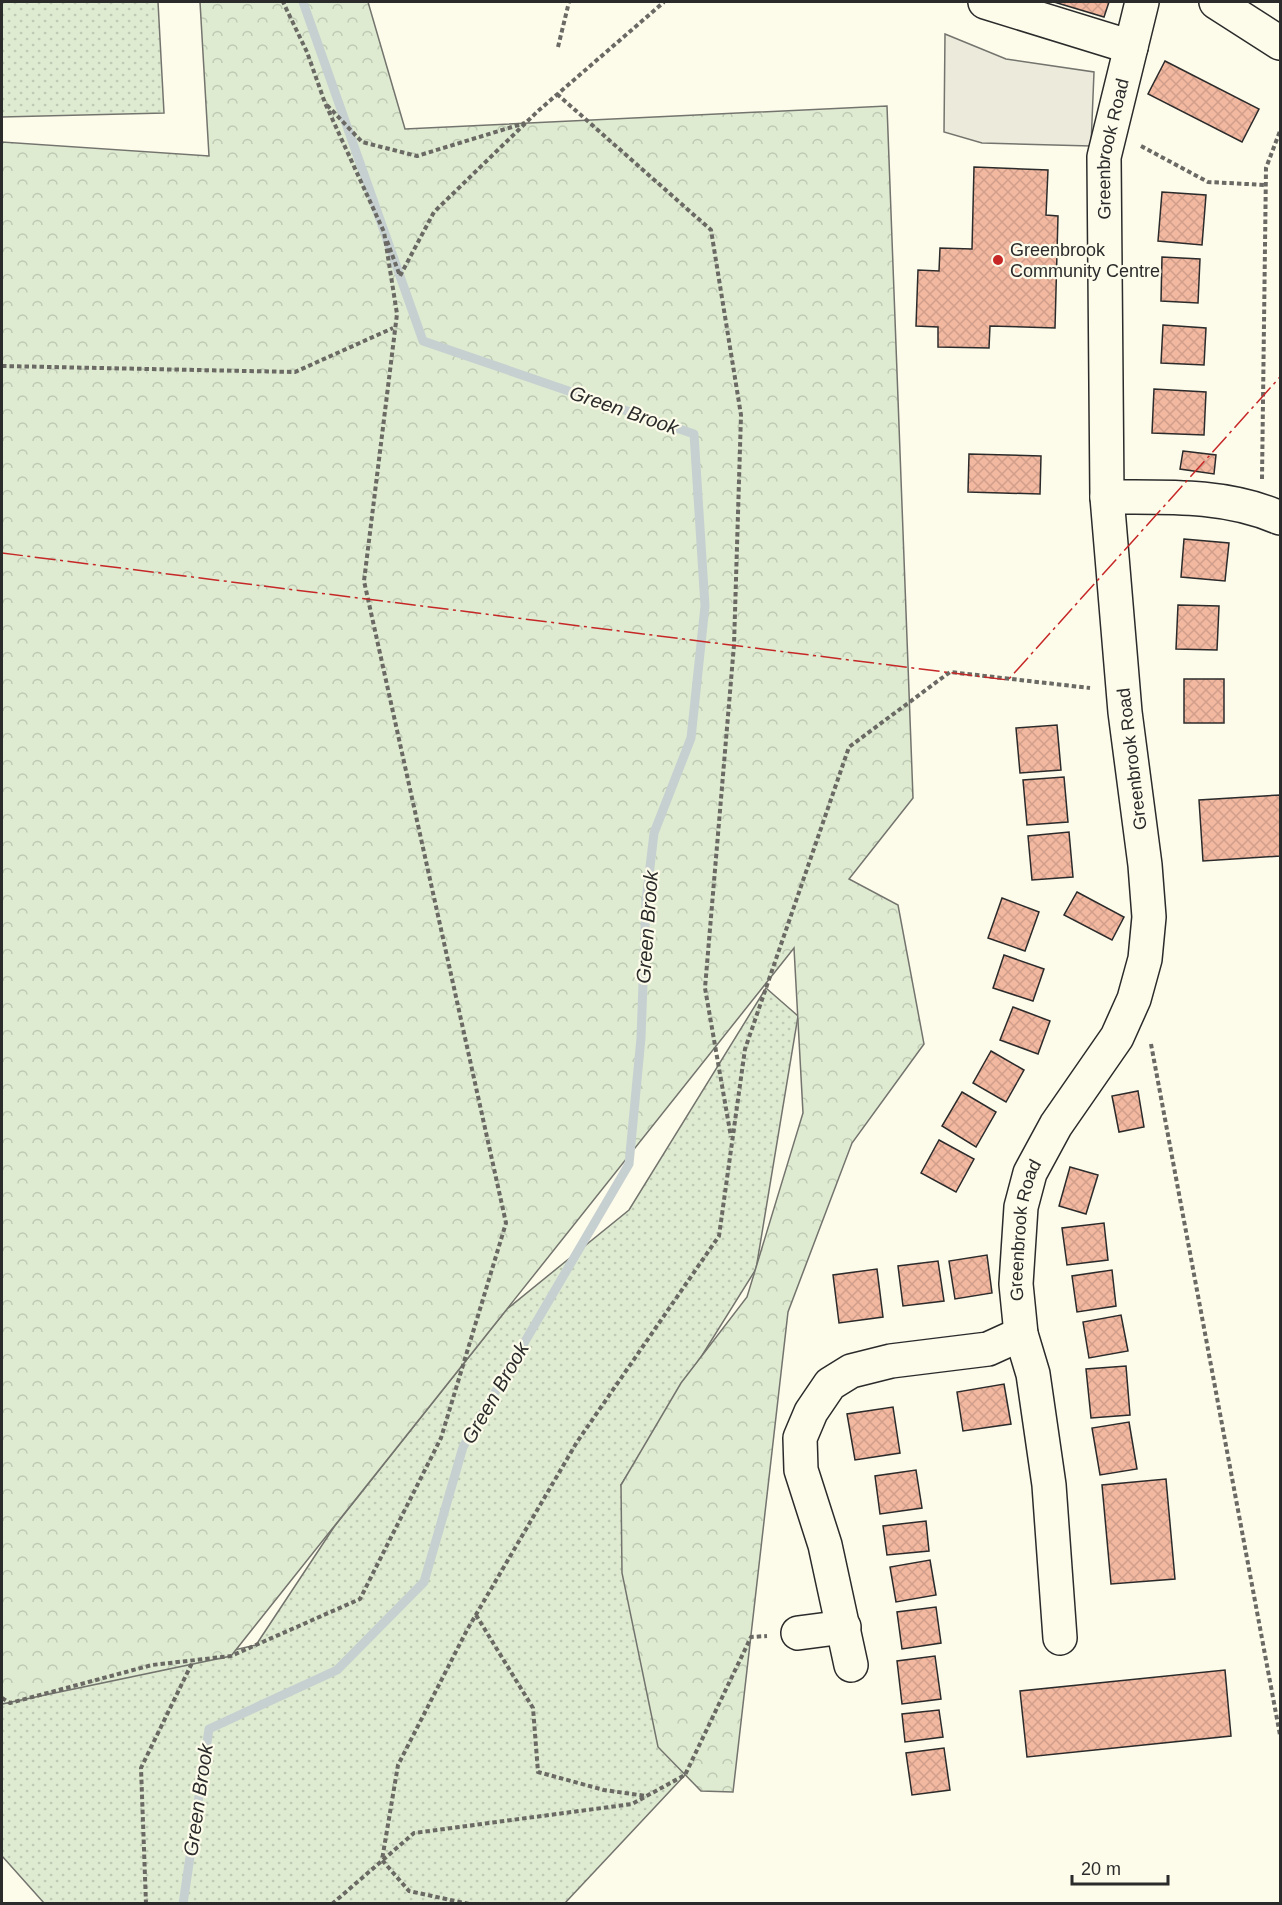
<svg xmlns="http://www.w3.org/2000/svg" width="1282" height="1905" viewBox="0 0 1282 1905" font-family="Arial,sans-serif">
<defs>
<pattern id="green-dots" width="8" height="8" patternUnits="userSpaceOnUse" patternTransform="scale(1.5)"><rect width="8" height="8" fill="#deebd1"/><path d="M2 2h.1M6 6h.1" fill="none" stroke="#bfcab4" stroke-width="1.8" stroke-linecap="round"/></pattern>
<pattern id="forest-crowns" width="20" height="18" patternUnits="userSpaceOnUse" patternTransform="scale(1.5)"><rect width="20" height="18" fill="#deebd1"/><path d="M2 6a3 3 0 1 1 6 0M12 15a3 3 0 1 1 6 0" fill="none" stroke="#bfcab4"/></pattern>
<pattern id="building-cross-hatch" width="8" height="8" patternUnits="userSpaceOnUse" patternTransform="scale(1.5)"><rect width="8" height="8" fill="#f2b8a0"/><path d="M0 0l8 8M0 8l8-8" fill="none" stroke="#d09e8a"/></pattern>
</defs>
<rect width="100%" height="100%" fill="#fdfbea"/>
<g fill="url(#green-dots)" stroke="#74746e" stroke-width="1.5">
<path d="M2 2H158L164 113 2 117Z"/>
<path d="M766 988 798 1016 756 1269 621 1485 685 1775 565 1903H44L2 1856V1703L256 1645 334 1527 507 1309 629 1210Z"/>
</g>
<path fill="url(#forest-crowns)" stroke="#74746e" stroke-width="1.5" d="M200 2H368L405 129 887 106 913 798 849 879 898 905 924 1044 852 1143 788 1312 733 1792 701 1791 658 1747 622 1573 621 1485 681 1383 747 1297 803 1113 794 948 231 1656 2 1704V142L209 156Z"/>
<path fill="#eceadb" stroke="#74746e" stroke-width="1.5" d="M945 34 1006 59 1094 72 1091 146 982 143 944 132Z"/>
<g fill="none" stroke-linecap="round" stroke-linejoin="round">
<path stroke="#c7d0d0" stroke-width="9" d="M183 1904 209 1729 337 1670 424 1582 463 1447 629 1164 641 1038 646 901 654 833 691 738 705 606 694 434 423 341 303 2"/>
</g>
<g fill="url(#building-cross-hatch)" stroke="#2b2b2b" stroke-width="1.5">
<path d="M1054 2H1109L1104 17Z"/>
<path d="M1165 61 1259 109 1242 142 1148 94Z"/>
<path d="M974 167 1048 170 1046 215 1058 216 1055 328 990 326 989 348 938 347V327L916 326 918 270 939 271 940 248 972 249Z"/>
<path d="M1162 192 1206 195 1202 245 1158 241Z"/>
<path d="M1162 257 1200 259 1198 303 1161 301Z"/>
<path d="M1163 325 1206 328 1204 365 1161 363Z"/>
<path d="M1154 389 1206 392 1204 435 1152 433Z"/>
<path d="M1183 451 1216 455 1214 474 1180 469Z"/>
<path d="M969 454 1041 456 1040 494 968 492Z"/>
<path d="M1184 539 1229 543 1225 581 1181 577Z"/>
<path d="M1178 605 1219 606 1217 650 1176 649Z"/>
<rect x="1184" y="679" width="40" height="44"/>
<path d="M1057 725 1061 770 1020 773 1016 728Z"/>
<path d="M1064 777 1068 822 1027 825 1023 780Z"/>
<path d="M1280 795V856L1203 861 1199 800Z"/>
<path d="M1069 832 1073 877 1032 880 1028 836Z"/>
<path d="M1077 892 1124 917 1112 940 1064 915Z"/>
<path d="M1002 898 1039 912 1025 951 988 938Z"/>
<path d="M1004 955 1044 969 1033 1001 993 988Z"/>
<path d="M1013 1007 1050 1021 1038 1054 1000 1040Z"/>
<path d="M991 1051 1024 1070 1006 1102 973 1083Z"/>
<path d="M1138 1091 1144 1127 1119 1132 1112 1096Z"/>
<path d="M962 1092 996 1112 976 1147 942 1126Z"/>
<path d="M939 1140 974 1159 956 1192 921 1173Z"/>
<path d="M1070 1167 1098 1175 1086 1214 1059 1206Z"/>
<path d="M1104 1223 1108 1260 1067 1265 1062 1228Z"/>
<path d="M987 1255 992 1293 955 1299 949 1261Z"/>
<path d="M938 1261 944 1301 903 1306 898 1266Z"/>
<path d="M877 1269 883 1317 839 1323 833 1275Z"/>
<path d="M1112 1270 1116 1306 1077 1312 1072 1276Z"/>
<path d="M1121 1315 1128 1351 1089 1358 1083 1322Z"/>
<path d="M1126 1366 1130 1415 1091 1418 1086 1369Z"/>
<path d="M1004 1384 1011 1424 963 1431 957 1392Z"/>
<path d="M893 1407 900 1453 855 1460 847 1414Z"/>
<path d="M1129 1422 1137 1469 1100 1475 1092 1428Z"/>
<path d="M916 1470 922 1508 880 1514 875 1476Z"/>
<path d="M1166 1479 1175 1579 1111 1584 1102 1485Z"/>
<path d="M926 1521 929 1551 887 1555 883 1526Z"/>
<path d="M930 1560 936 1595 896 1602 890 1567Z"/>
<path d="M936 1607 941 1643 902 1649 897 1612Z"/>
<path d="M935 1656 941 1699 902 1704 897 1661Z"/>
<path d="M1225 1670 1231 1736 1027 1757 1020 1691Z"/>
<path d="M939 1710 943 1737 905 1742 902 1714Z"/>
<path d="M944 1748 950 1790 912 1795 906 1753Z"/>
</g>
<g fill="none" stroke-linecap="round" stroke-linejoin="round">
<defs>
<g id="minor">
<path d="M985 2 1131 47"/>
<path d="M1216 2 1280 43"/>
<path d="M1107 497C1165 497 1226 494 1280 518"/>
<path d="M798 1633 844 1627"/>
<path id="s1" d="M1060 1638 1049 1485 1033 1374 1021 1334 1016 1284 1021 1207 1030 1173 1056 1125 1117 1037 1134 999 1145 959 1149 917 1145 865 1125 712 1107 497 1104 157 1142 2"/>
<path d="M851 1665 825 1545 801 1470 800 1438 811 1412 830 1384 851 1371 891 1361 988 1349 1021 1334"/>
</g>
</defs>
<use href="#minor" stroke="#2b2b2b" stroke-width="36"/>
<g stroke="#6a6964" stroke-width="4" stroke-dasharray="4.5 3" stroke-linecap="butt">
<path d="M558 47 569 2"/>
<path d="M557 94 711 230 741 415 734 645 705 988 731 1137"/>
<path d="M327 105 362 142 417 156 525 123"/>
<path d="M1141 146 1208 182 1266 185"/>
<path d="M387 241 400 276 434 212 538 111 664 2"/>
<path d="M2 366 295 372 393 328"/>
<path d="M1262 479 1266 168 1280 131"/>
<path d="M1151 1044 1280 1735"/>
<path d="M476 1615 533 1708 538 1772 604 1790 646 1796"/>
<path d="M2 1698 10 1703 152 1665 231 1656 360 1599 441 1438 506 1223 364 581 397 314 384 232 325 103 307 52 283 2"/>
<path d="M146 1904 141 1768 193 1661"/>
<path d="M332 1904 414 1833 632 1804 685 1775 751 1637 767 1636"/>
<path d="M469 1904 409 1891 382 1860 398 1765 467 1630 577 1442 719 1236 745 1049 849 747 950 672 1090 688"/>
</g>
<use href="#minor" stroke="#fdfbea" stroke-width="33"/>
<path stroke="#c62828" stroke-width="1.5" stroke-dasharray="21 4.5 3 4.5" stroke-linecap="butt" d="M2 553 1008 680 1280 377"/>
</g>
<circle fill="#c62828" stroke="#fdfbea" stroke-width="2" cx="998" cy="260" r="6"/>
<g text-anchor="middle" stroke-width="4.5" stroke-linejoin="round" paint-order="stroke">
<g font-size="18" fill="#2b2b2b" stroke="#fdfbea">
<text dy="6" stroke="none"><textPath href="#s1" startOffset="1528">Greenbrook Road</textPath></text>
<text transform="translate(1132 759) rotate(-97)" y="6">Greenbrook Road</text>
<text dy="6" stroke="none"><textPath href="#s1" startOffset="412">Greenbrook Road</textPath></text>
</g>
<g font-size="18" fill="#2b2b2b" stroke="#fdfbea" text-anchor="start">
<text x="1010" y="256">Greenbrook<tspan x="1010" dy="21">Community Centre</tspan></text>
</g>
<g font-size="20" font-style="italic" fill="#2b2b2b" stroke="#fdfbea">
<text transform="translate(624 410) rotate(19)" y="7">Green Brook</text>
<text transform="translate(647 927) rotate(-86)" y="7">Green Brook</text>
<text transform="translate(495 1393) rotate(-60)" y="7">Green Brook</text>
<text transform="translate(198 1800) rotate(-82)" y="7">Green Brook</text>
</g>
</g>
<rect width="1282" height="1905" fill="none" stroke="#2b2b2b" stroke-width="6"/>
<path d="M1072 1875v9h96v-9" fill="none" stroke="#2b2b2b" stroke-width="3"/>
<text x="1081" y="1875" font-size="18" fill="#2b2b2b" stroke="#fdfbea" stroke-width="4.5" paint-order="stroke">20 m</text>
</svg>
